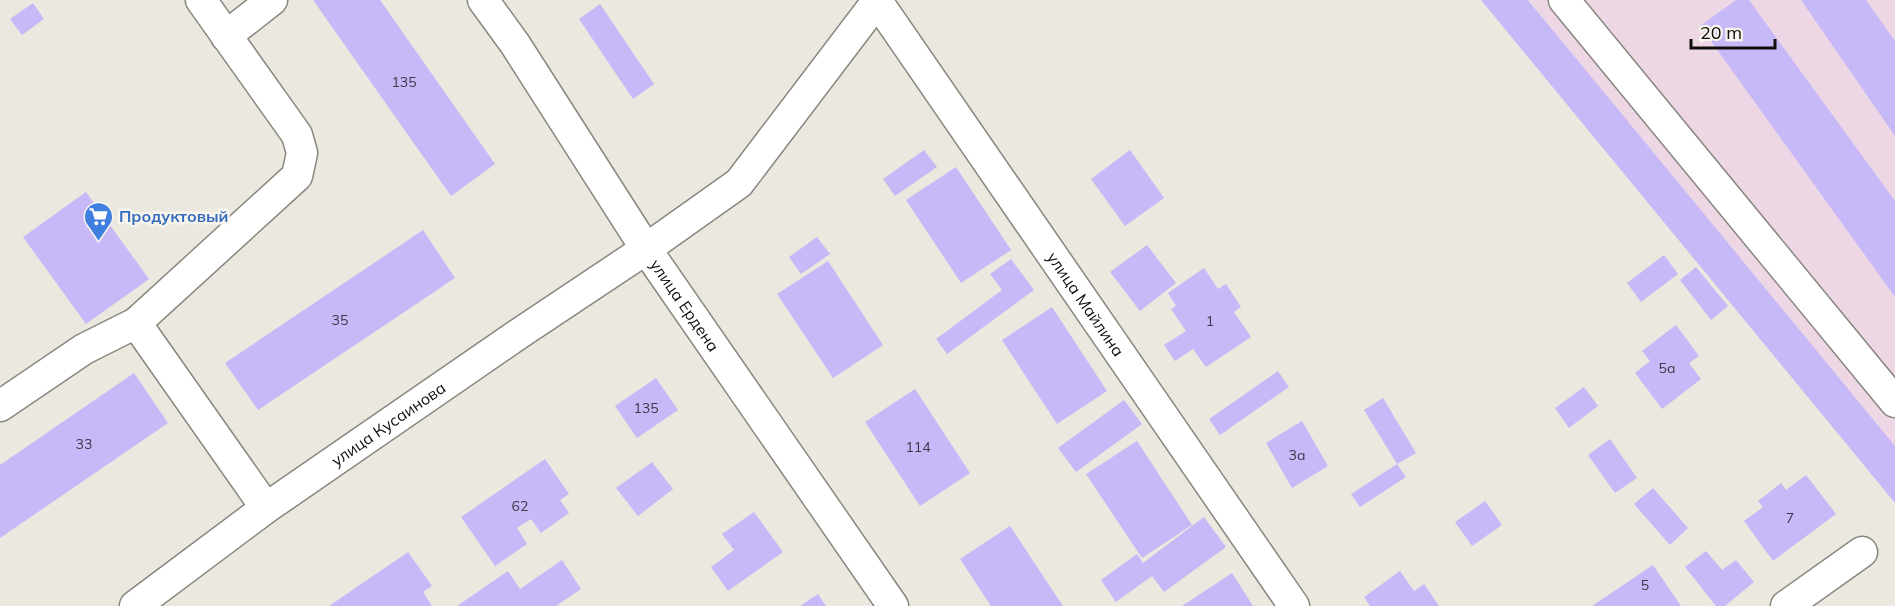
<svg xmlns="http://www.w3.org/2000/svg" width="1895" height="606" viewBox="0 0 1895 606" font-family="Mulish,sans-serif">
<rect width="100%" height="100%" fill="#eae8df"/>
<path fill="#edd7e4" d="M1529 0H1895V465Z"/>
<g fill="#c7b9f8">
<path d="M313 0H380L495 164 451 196Z"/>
<path d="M1481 0H1528L1895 446V503Z"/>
<path d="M1736 0H1749L1895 201V297L1700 26Z"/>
<path d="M1801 0H1866L1895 41V136Z"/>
<path d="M33 3 44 19 22 35 10 19Z"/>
<path d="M600 4 654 84 633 99 579 19Z"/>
<path d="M924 150 937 167 895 196 883 179Z"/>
<path d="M1130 150 1164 198 1125 226 1091 179Z"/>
<path d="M956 167 1011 250 961 283 906 200Z"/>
<path d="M86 192 149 279 86 324 23 237Z"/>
<path d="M423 230 455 278 258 410 225 363Z"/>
<path d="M817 237 830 254 801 274 789 257Z"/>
<path d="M1147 245 1176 283 1140 311 1110 272Z"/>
<path d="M1664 255 1678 274 1641 302 1627 283Z"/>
<path d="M1011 259 1034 290 947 354 936 339 1002 290 990 274Z"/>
<path d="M828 261 883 345 833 378 777 294Z"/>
<path d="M1696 267 1728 306 1711 320 1680 280Z"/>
<path d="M1204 268 1218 289 1226 284 1241 307 1234 312 1251 337 1206 367 1193 349 1175 361 1164 345 1186 331 1171 309 1176 306 1168 293Z"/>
<path d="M1052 307 1107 391 1057 424 1002 340Z"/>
<path d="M1676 325 1699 356 1689 363 1701 379 1662 409 1635 373 1650 361 1642 351Z"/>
<path d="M1278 371 1289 387 1220 435 1209 419Z"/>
<path d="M134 373 168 423 0 538V465Z"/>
<path d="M656 378 678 410 637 438 615 406Z"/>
<path d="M1584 387 1598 406 1569 428 1555 408Z"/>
<path d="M915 389 970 473 920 506 865 422Z"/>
<path d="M1383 398 1416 453 1397 464 1364 410Z"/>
<path d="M1124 400 1142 424 1076 472 1058 448Z"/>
<path d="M1302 421 1328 466 1292 488 1266 443Z"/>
<path d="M1610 439 1637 478 1615 493 1588 455Z"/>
<path d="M1137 441 1192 525 1142 558 1086 474Z"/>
<path d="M545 459 569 494 560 500 569 513 541 533 531 519 517 528 527 544 495 566 461 517Z"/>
<path d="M652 462 673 489 638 516 616 488Z"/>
<path d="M1397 464 1406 477 1360 507 1351 494Z"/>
<path d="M1806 475 1836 514 1773 561 1744 521 1763 507 1758 501 1781 483 1786 490Z"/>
<path d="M1653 488 1688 528 1670 545 1634 504Z"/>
<path d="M1485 501 1502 525 1472 546 1455 522Z"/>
<path d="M754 512 783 552 728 591 711 567 734 550 722 534Z"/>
<path d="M1204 517 1226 547 1164 592 1152 576 1116 602 1101 580 1137 554 1143 563Z"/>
<path d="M1010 526 1063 606H991L960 559Z"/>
<path d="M1706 551 1722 570 1736 560 1754 582 1725 606H1716L1685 567Z"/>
<path d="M408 552 432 586 423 592 432 606H329Z"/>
<path d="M562 560 581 589 556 606H457L508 571 520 589Z"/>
<path d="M1653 565 1681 606H1592Z"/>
<path d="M1400 571 1414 591 1424 584 1439 606H1370L1364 597Z"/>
<path d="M1232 573 1253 606H1182Z"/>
<path d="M818 594 826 606H800Z"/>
</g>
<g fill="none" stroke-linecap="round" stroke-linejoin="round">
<defs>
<g id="minor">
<path d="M201 0 297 135 302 153 297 176 136 323 266 508"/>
<path id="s1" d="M483 0 515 44 646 249 893 606"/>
<path d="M1564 0 1895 402"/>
<path id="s2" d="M877 1 1294 606"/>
<path d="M226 36 272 0"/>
<path d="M0 406 84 349 136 323"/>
<path id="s3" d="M135 606 266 508 517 335 646 249 739 183 878 0"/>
<path d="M1786 606 1862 552"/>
</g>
</defs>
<use href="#minor" stroke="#89877f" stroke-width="33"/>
<use href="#minor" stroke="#fff" stroke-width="30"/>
</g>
<defs>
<symbol id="supermarket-pin" viewBox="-11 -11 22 30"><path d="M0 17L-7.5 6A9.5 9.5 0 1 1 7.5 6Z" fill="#3f7fe0" stroke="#f7f5ed"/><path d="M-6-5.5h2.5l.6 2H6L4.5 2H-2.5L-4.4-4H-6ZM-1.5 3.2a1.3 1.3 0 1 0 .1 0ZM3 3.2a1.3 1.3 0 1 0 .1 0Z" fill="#fff"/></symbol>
</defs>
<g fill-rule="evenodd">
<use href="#supermarket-pin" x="82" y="200" width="33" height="45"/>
</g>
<g text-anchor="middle" stroke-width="5" stroke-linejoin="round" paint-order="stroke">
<g font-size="14" fill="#3d3946">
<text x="404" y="87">135</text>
<text x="340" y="325">35</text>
<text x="1210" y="326">1</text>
<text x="1667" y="373">5а</text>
<text x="646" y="413">135</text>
<text x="84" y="449">33</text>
<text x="918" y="452">114</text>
<text x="1297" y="460">3а</text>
<text x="520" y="511">62</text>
<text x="1790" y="523">7</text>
<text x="1645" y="590">5</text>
</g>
<g font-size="16" font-weight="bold" fill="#366cbe" stroke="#f7f5ed" text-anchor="start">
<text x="119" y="222">Продуктовый</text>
</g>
<g font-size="16" fill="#0f0e0b" stroke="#f7f5ed">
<text dy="6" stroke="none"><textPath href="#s2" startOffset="368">улица Майлина</textPath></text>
<text dy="6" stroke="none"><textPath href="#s1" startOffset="366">улица Ердена</textPath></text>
<text dy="6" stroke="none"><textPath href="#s3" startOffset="312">улица Кусаинова</textPath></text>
</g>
</g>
<path d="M1691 39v9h84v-9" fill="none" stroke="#0f0e0b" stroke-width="3"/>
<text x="1700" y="39" font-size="18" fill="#0f0e0b" stroke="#f7f5ed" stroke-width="4.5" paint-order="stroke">20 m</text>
</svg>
